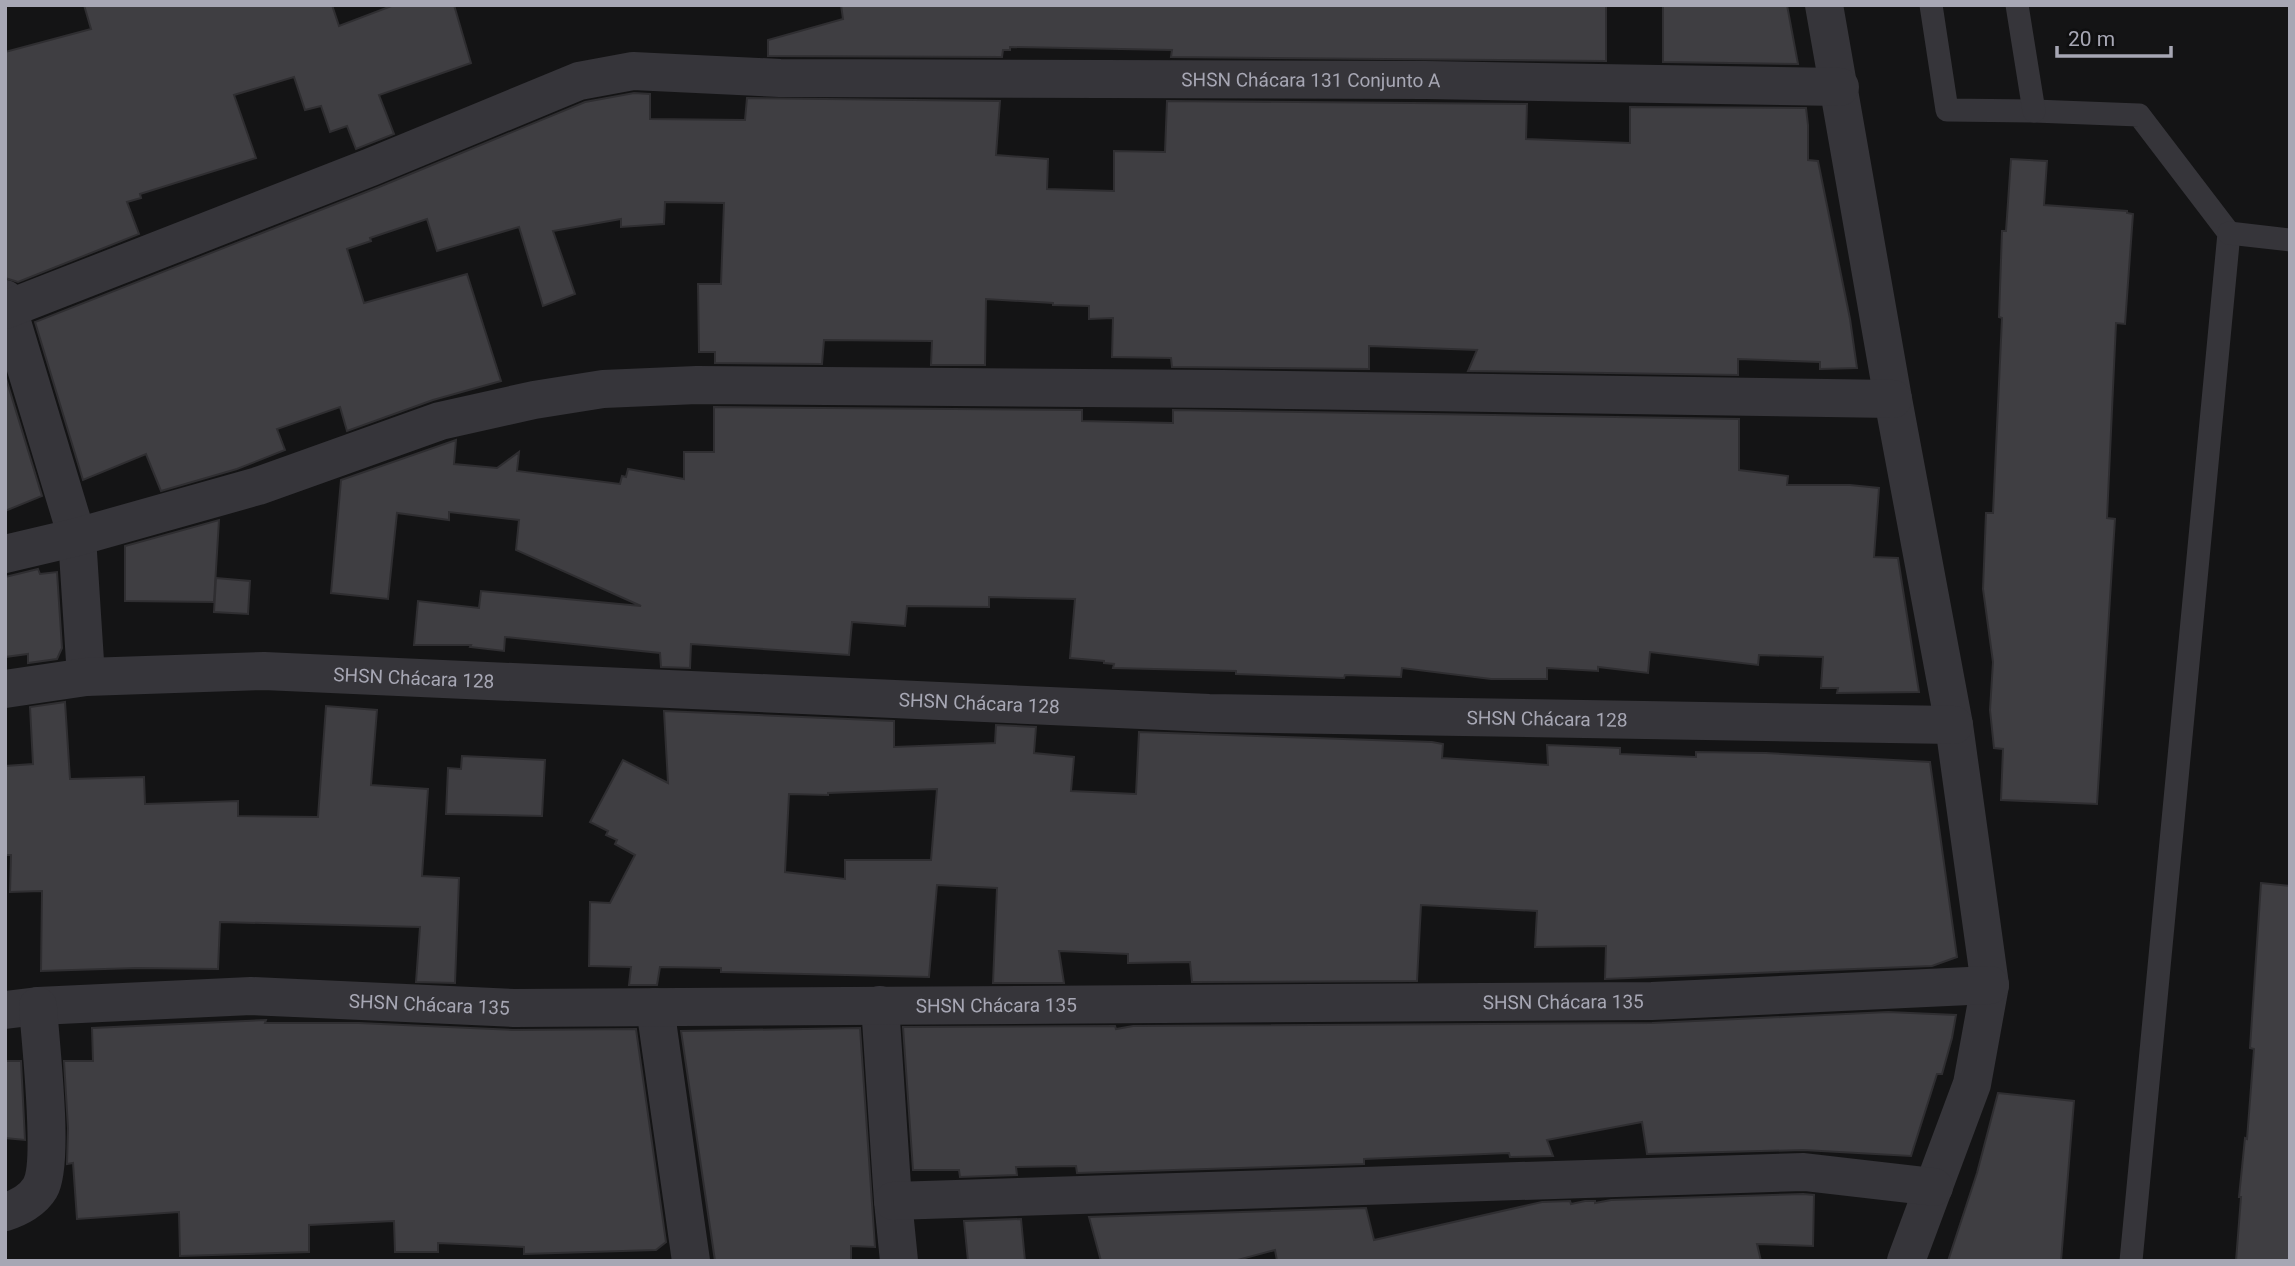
<svg xmlns="http://www.w3.org/2000/svg" width="2295" height="1266" viewBox="0 0 2295 1266" font-family="Roboto,sans-serif">
<rect width="100%" height="100%" fill="#141415"/>
<g fill="#3f3e42" stroke="#2f2e31" stroke-width="2" fill-rule="evenodd">
<path d="M84 5H332L339 26 394 5H454L471 63 379 95 394 134 356 149 347 126 330 132 321 106 305 110 294 77 234 95 256 158 140 194 141 198 127 202 139 234 18 282 5 278V52L91 29Z"/>
<path d="M841 5H1606V61L1171 57 1172 50 1010 47V50H1003L1002 57 768 56V40L843 19Z"/>
<path d="M1663 5H1787L1798 64 1663 62Z"/>
<path d="M634 93 650 94V119L745 120 747 98 1000 101 996 155 1048 159 1047 189 1114 191V151L1165 152 1167 101 1527 104 1526 139 1630 143V107L1806 108 1808 125V160L1818 161 1850 319 1857 368 1820 369V362L1738 359V375L1468 371 1477 350 1369 346V369L1172 367 1171 358 1112 357 1113 318 1089 319V306L1053 305V303L986 299 985 365H931L932 341 824 340 822 364 715 363V352H699L698 284H721L724 203 665 202 664 224 621 227V219L553 231 575 294 543 306 519 227 437 251 427 219 370 238 371 241 347 249 364 303 467 274 501 381 433 400 347 431 340 407 277 429 285 450 237 469 161 491 146 454 83 480 35 322 379 187 585 102Z"/>
<path d="M2011 159 2047 161 2044 205 2127 211V213L2133 214 2125 324 2116 323 2107 518 2115 519 2097 804 2001 800 2003 749 1994 748 1990 710 1993 662 1983 589 1986 513H1993L2002 318 1999 317 2002 231H2006Z"/>
<path d="M5 375 42 496 5 511Z"/>
<path d="M714 407 1082 410V421L1173 423V410L1739 419V470L1788 476 1787 485H1850L1879 488 1874 557 1898 558 1919 692 1837 693 1838 688H1821L1823 657 1759 655 1758 665 1650 652 1648 673 1598 667V671L1547 668V679H1491L1402 668 1401 677 1345 675 1344 678 1236 674V671L1113 668 1114 664 1104 663V661L1070 658 1075 599 989 597V607L907 606 905 626 852 622 849 655 691 644 690 668 661 667 660 653 505 637 504 651 470 647 471 645H414L418 601 479 608 481 591 641 606 516 550 519 520 449 512V520L397 513 388 599 331 593 341 480 456 440 454 464 497 468 519 452 517 471 620 484 622 476 626 477 628 469 684 479V452H714Z"/>
<path d="M219 520 214 602 125 601V546Z"/>
<path d="M38 569 40 574 57 572 62 648 57 659 28 663V654L5 657V577Z"/>
<path d="M216 578 250 581 248 614 214 612Z"/>
<path d="M65 702 70 779 144 777 145 804 238 801V816L318 817 326 706 377 710 371 785 428 789 422 876 459 878 455 983 416 982 420 927 220 922 218 969 137 968 41 971 42 891 10 892 11 855H5V766L33 764 30 707Z"/>
<path d="M664 711 894 721V747L995 743 996 725 1036 727 1034 753 1074 757 1071 791 1136 794 1139 732 1432 742 1443 744 1442 758 1548 765 1547 745 1620 748V754L1696 757V752L1766 753 1930 762 1957 957 1932 966 1605 979 1606 946 1535 947 1537 911 1421 905 1417 981 1192 982 1190 962 1128 963V954L1059 951 1064 983H993L997 888 937 885 929 977 721 972V968L660 967 657 985H629L631 967 589 966 590 902 610 903 635 855 615 844 617 840 606 835 608 831 590 822 623 760 668 783ZM937 789 931 860H845V879L785 872 789 794 828 795V793Z"/>
<path d="M462 756 545 760 542 816 446 814 448 768 461 769Z"/>
<path d="M2261 883 2290 886V1261H2236L2241 1197H2239L2245 1138 2247 1139 2254 1049 2250 1048Z"/>
<path d="M1888 1012 1956 1015 1952 1038 1942 1074H1937L1911 1156 1803 1150 1647 1154 1642 1122 1547 1140 1553 1156 1510 1157 1509 1153 1364 1159V1164L1077 1173 1076 1166 1016 1167 1017 1175 960 1177 959 1170H913L903 1027 1115 1026 1116 1029 1133 1026 1652 1023Z"/>
<path d="M266 1020 265 1023H359L513 1030 636 1029 666 1242 656 1250 524 1254V1247L438 1243V1252H395L394 1221 309 1225V1252L180 1256 179 1212 77 1219 73 1163 67 1164 68 1128 64 1061H93L92 1028Z"/>
<path d="M860 1028 875 1247 851 1246V1261H715L681 1031Z"/>
<path d="M5 1061H21L25 1140 5 1138Z"/>
<path d="M1998 1093 2074 1101 2061 1261H1948L1977 1173Z"/>
<path d="M1803 1194 1814 1195 1813 1246 1757 1244 1761 1261H1277L1275 1250 1234 1261H1101L1089 1217 1366 1208 1374 1240 1542 1202 1570 1201 1571 1204 1585 1201H1595V1203L1611 1200Z"/>
<path d="M1021 1219 1025 1261H968L964 1221Z"/>
</g>
<g fill="none" stroke-linecap="round" stroke-linejoin="round">
<g stroke="#36353a" stroke-width="23">
<path d="M1931 5 1947 110 2034 111 2139 115 2229 233 2131 1261"/>
<path d="M2017 5 2034 111"/>
<path d="M2229 233 2290 240"/>
</g>
<g stroke="#36353a" stroke-width="38">
<path d="M1824 5 1893 399 1954 725 1990 985 1972 1084 1906 1261"/>
<path d="M5 299 77 537 86 677"/>
<path id="s1" d="M5 310 371 167 579 81 633 71 780 78 1426 80 1840 87"/>
<path d="M5 554 77 537 258 486 440 421 534 400 603 389 697 385 1223 389 1893 399"/>
<path id="s2" d="M5 689 86 677 264 671 1209 713 1954 725"/>
<path d="M880 1005 893 1201 899 1261"/>
<path d="M655 1007 691 1261"/>
<path id="s3" d="M5 1010 38 1006 251 996 514 1008 1652 1001 1990 985"/>
<path d="M893 1201 1804 1172 1934 1187"/>
<path d="M5 1212C18 1208 33 1200 40 1188 55 1163 40 1041 38 1006"/>
</g>
</g>
<g text-anchor="middle" stroke-width="6" stroke-linejoin="round" paint-order="stroke">
<g font-size="19" fill="#a7a7b4" stroke="#0f0f10">
<text dy="7" stroke="none"><textPath href="#s1" startOffset="1351">SHSN Chácara 131 Conjunto A</textPath></text>
<text dy="7" stroke="none"><textPath href="#s2" startOffset="410">SHSN Chácara 128</textPath></text>
<text dy="7" stroke="none"><textPath href="#s2" startOffset="976">SHSN Chácara 128</textPath></text>
<text dy="7" stroke="none"><textPath href="#s2" startOffset="1544">SHSN Chácara 128</textPath></text>
<text dy="7" stroke="none"><textPath href="#s3" startOffset="1559">SHSN Chácara 135</textPath></text>
<text dy="7" stroke="none"><textPath href="#s3" startOffset="425">SHSN Chácara 135</textPath></text>
<text dy="7" stroke="none"><textPath href="#s3" startOffset="992">SHSN Chácara 135</textPath></text>
</g>
</g>
<rect width="2295" height="1266" fill="none" stroke="#a7a7b4" stroke-width="14"/>
<path d="M2057 46v10h114v-10" fill="none" stroke="#a7a7b4" stroke-width="3.5"/>
<text x="2068" y="46" font-size="21" fill="#a7a7b4" stroke="#0f0f10" stroke-width="5" paint-order="stroke">20 m</text>
</svg>
